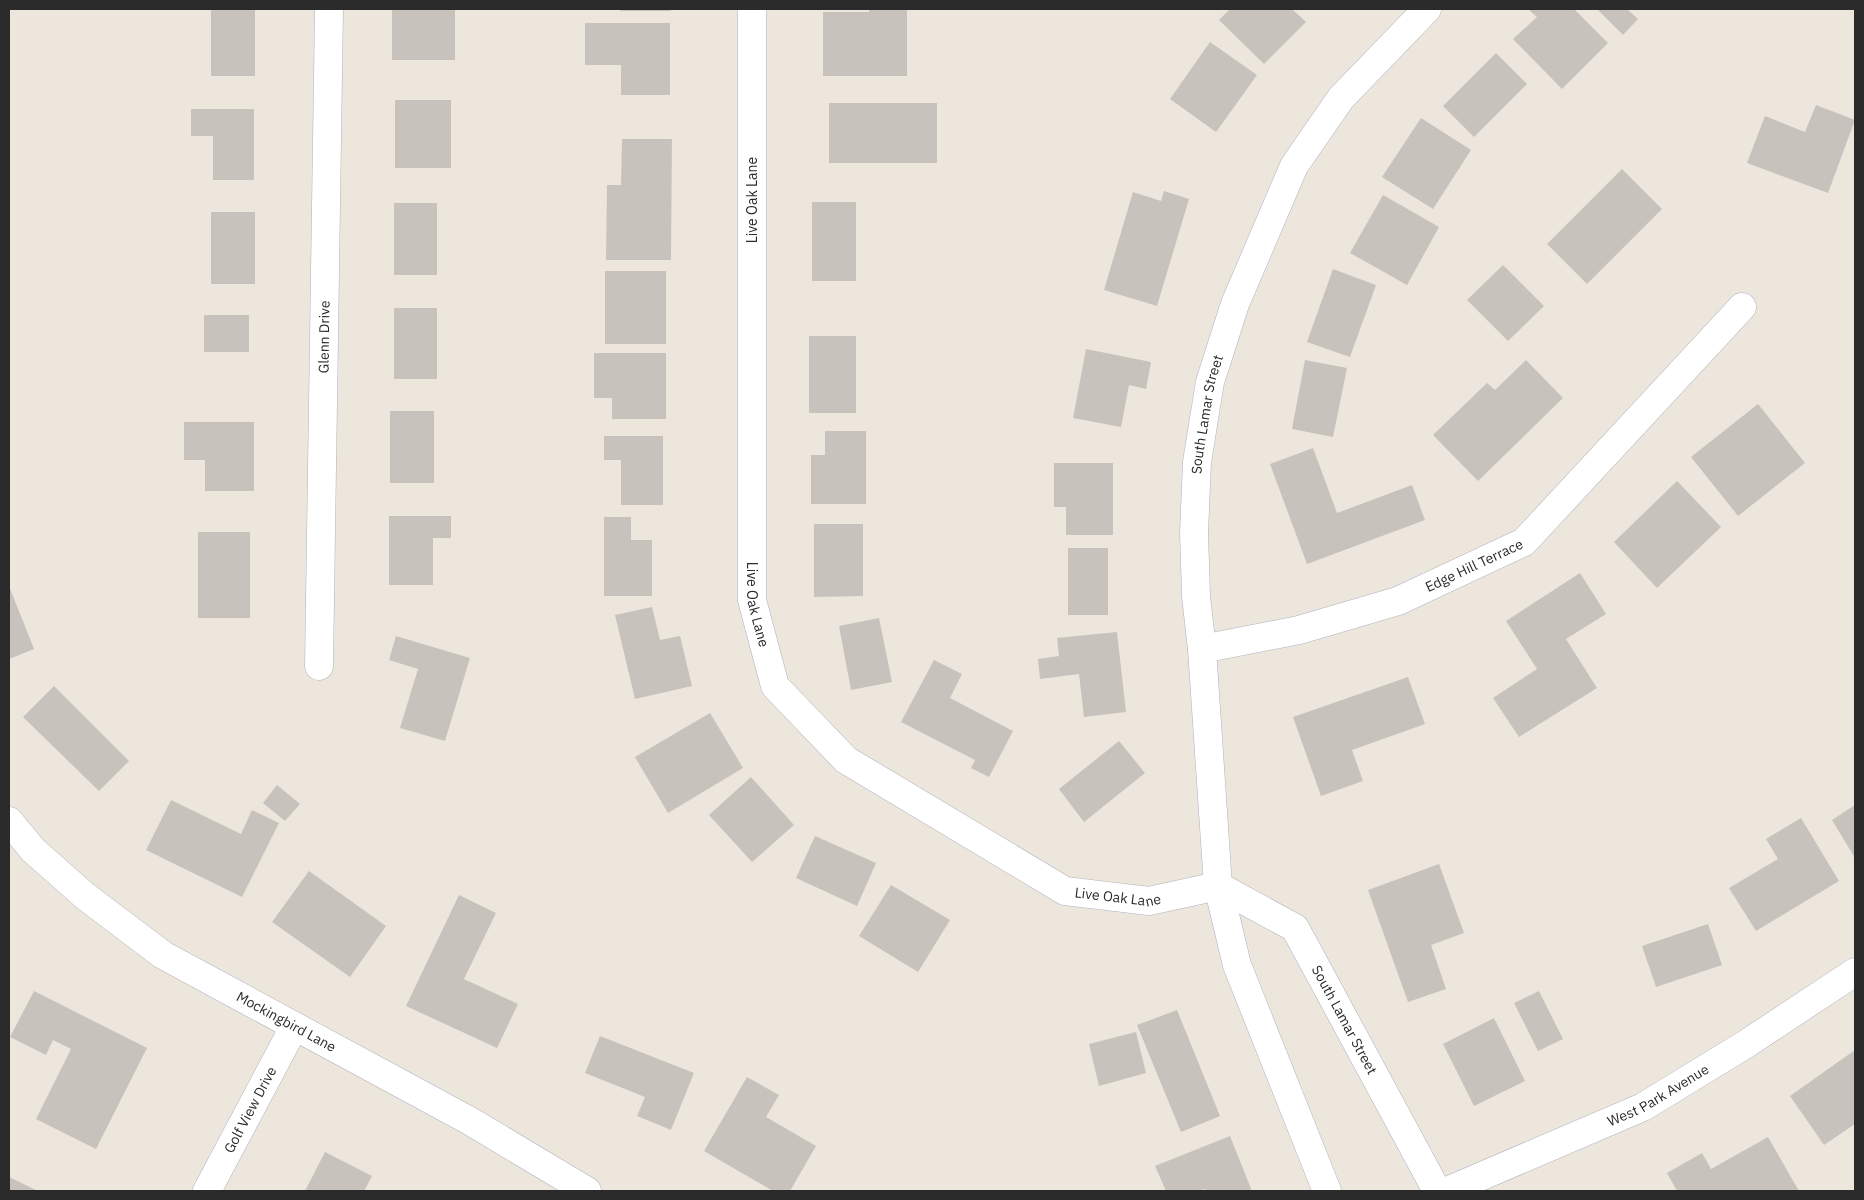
<svg xmlns="http://www.w3.org/2000/svg" width="1864" height="1200" viewBox="0 0 1864 1200" font-family="'IBM Plex Sans',sans-serif">
<rect width="100%" height="100%" fill="#ece6dd"/>
<g fill="#c7c3bc">
<rect x="211" y="9" width="44" height="67"/>
<rect x="392" y="9" width="63" height="51"/>
<rect x="620" y="9" width="51" height="2"/>
<path d="M869 9H907V76H823V12H869Z"/>
<path d="M1230 9H1292L1306 22 1264 64 1219 20Z"/>
<path d="M1528 9H1574L1608 43 1562 89 1513 39 1537 17Z"/>
<path d="M1597 9H1627L1638 19 1623 35Z"/>
<path d="M585 23H670V95H621V65H585Z"/>
<path d="M1210 42 1257 75 1216 132 1170 99Z"/>
<path d="M1496 53 1527 84 1474 137 1443 106Z"/>
<rect x="395" y="100" width="56" height="68"/>
<rect x="829" y="103" width="108" height="60"/>
<path d="M1816 105 1855 120 1828 193 1747 163 1765 116 1805 132Z"/>
<path d="M191 109H254V180H213V136H191Z"/>
<path d="M1421 118 1471 150 1433 209 1382 177Z"/>
<path d="M622 139H672L671 260H606L607 185H621Z"/>
<path d="M1622 169 1662 209 1587 284 1547 244Z"/>
<path d="M1164 191 1189 199 1157 306 1104 290 1133 192 1161 201Z"/>
<path d="M1383 195 1439 227 1407 285 1350 253Z"/>
<rect x="812" y="202" width="44" height="79"/>
<rect x="394" y="203" width="43" height="72"/>
<rect x="211" y="212" width="44" height="72"/>
<path d="M1503 265 1544 306 1508 341 1467 300Z"/>
<path d="M1333 269 1376 285 1350 357 1307 342Z"/>
<rect x="605" y="271" width="61" height="73"/>
<rect x="394" y="308" width="43" height="71"/>
<rect x="204" y="315" width="45" height="37"/>
<rect x="809" y="336" width="47" height="77"/>
<path d="M1086 349 1151 362 1146 389 1129 385 1121 427 1073 418Z"/>
<path d="M594 353H666V419H612V398H594Z"/>
<path d="M1305 360 1347 368 1333 437 1292 429Z"/>
<path d="M1526 360 1563 398 1478 481 1433 435 1487 383 1495 390Z"/>
<path d="M1758 404 1805 463 1738 516 1691 457Z"/>
<rect x="390" y="411" width="44" height="72"/>
<path d="M184 422H254V491H205V460H184Z"/>
<path d="M825 431H866V504H811V455H825Z"/>
<path d="M604 436H663V505H621V460H604Z"/>
<path d="M1313 448 1337 513 1412 485 1425 520 1307 564 1270 464Z"/>
<path d="M1054 463H1113V535H1066V507H1054Z"/>
<path d="M1677 481 1721 527 1657 588 1614 542Z"/>
<path d="M389 516H451V538H433V585H389Z"/>
<path d="M604 517H631V540H652V596H604Z"/>
<path d="M814 524H863V596L814 597Z"/>
<rect x="198" y="532" width="52" height="86"/>
<rect x="1068" y="548" width="40" height="67"/>
<path d="M1580 573 1606 614 1566 639 1597 688 1519 737 1493 698 1537 669 1506 621Z"/>
<path d="M9 586 34 649 9 659Z"/>
<path d="M652 607 660 640 680 636 692 686 635 699 615 615Z"/>
<path d="M879 618 892 682 851 690 839 626Z"/>
<path d="M1117 632 1126 712 1084 717 1079 674 1040 679 1038 659 1059 656 1057 638Z"/>
<path d="M396 636 470 658 445 741 400 728 418 669 389 660Z"/>
<path d="M934 660 962 674 950 698 1013 731 989 777 971 768 975 760 901 722Z"/>
<path d="M1408 677 1425 724 1352 750 1363 781 1321 796 1293 717Z"/>
<path d="M54 686 129 761 99 791 23 717Z"/>
<path d="M710 713 743 768 668 813 635 757Z"/>
<path d="M1119 741 1145 773 1084 822 1059 789Z"/>
<path d="M751 777 794 825 752 862 709 815Z"/>
<path d="M277 785 300 804 285 821 263 803Z"/>
<path d="M171 800 241 834 252 810 279 823 242 897 146 850Z"/>
<path d="M1855 805V858L1832 820Z"/>
<path d="M1801 818 1839 881 1756 931 1729 888 1778 859 1766 839Z"/>
<path d="M815 836 876 863 857 906 796 878Z"/>
<path d="M1439 864 1464 933 1431 945 1446 989 1408 1002 1368 890Z"/>
<path d="M309 871 386 926 350 977 272 922Z"/>
<path d="M891 885 950 920 918 972 859 936Z"/>
<path d="M459 895 496 913 464 979 518 1004 497 1048 406 1006Z"/>
<path d="M1708 924 1722 965 1656 987 1642 946Z"/>
<path d="M34 991 147 1048 96 1149 36 1119 71 1049 53 1040 46 1055 10 1037Z"/>
<path d="M1539 991 1563 1039 1538 1051 1514 1003Z"/>
<path d="M1177 1010 1220 1116 1181 1132 1137 1025Z"/>
<path d="M1494 1018 1525 1081 1474 1106 1443 1044Z"/>
<path d="M1136 1032 1146 1073 1099 1086 1089 1044Z"/>
<path d="M600 1036 694 1073 671 1130 637 1116 645 1097 585 1073Z"/>
<path d="M1855 1050V1124L1824 1145 1790 1096Z"/>
<path d="M747 1077 779 1095 766 1117 816 1146 790 1191H773L704 1151Z"/>
<path d="M1230 1136 1252 1191H1205L1204 1189 1198 1191H1166L1155 1166Z"/>
<path d="M1768 1137 1799 1191H1677L1667 1173 1702 1153 1711 1169Z"/>
<path d="M325 1152 372 1176 364 1191H305Z"/>
<path d="M9 1177 38 1191H9Z"/>
</g>
<g fill="none" stroke-linecap="round" stroke-linejoin="round">
<defs>
<g id="minor">
<path id="s1" d="M752 9V600L775 686 846 760 1065 891 1149 901 1218 886"/>
<path id="s2" d="M1202 649 1299 630 1398 601 1524 542 1742 307"/>
<path id="s3" d="M319 666 329 9"/>
<path id="s4" d="M9 821 33 850 85 896 163 955 470 1121 587 1191"/>
<path id="s5" d="M1218 886 1295 928 1437 1191"/>
<path id="s6" d="M207 1191 294 1027"/>
<path id="s7" d="M1327 1191 1237 965 1218 886 1202 649 1196 596 1194 533 1197 462 1210 382 1235 304 1294 166 1341 98 1427 9"/>
<path id="s8" d="M1447 1191 1643 1107 1746 1044 1855 972"/>
</g>
</defs>
<use href="#minor" stroke="#b0b2bd" stroke-width="29"/>
<use href="#minor" stroke="#fff" stroke-width="28"/>
</g>
<g text-anchor="middle" stroke-width="4" stroke-linejoin="round" paint-order="stroke">
<g font-size="14" fill="#2a2a2a" stroke="#fff">
<text transform="translate(752 200) rotate(-90)" y="5">Live Oak Lane</text>
<text dy="5" stroke="none"><textPath href="#s3" startOffset="329">Glenn Drive</textPath></text>
<text dy="5" stroke="none"><textPath href="#s7" startOffset="798">South Lamar Street</textPath></text>
<text dy="5" stroke="none"><textPath href="#s2" startOffset="286">Edge Hill Terrace</textPath></text>
<text dy="5" stroke="none"><textPath href="#s1" startOffset="596">Live Oak Lane</textPath></text>
<text dy="5" stroke="none"><textPath href="#s1" startOffset="1091">Live Oak Lane</textPath></text>
<text dy="5" stroke="none"><textPath href="#s5" startOffset="192">South Lamar Street</textPath></text>
<text dy="5" stroke="none"><textPath href="#s4" startOffset="345">Mockingbird Lane</textPath></text>
<text dy="5" stroke="none"><textPath href="#s8" startOffset="232">West Park Avenue</textPath></text>
<text dy="5" stroke="none"><textPath href="#s6" startOffset="92">Golf View Drive</textPath></text>
</g>
</g>
<rect width="1864" height="1200" fill="none" stroke="#2a2a2a" stroke-width="20"/>
</svg>
